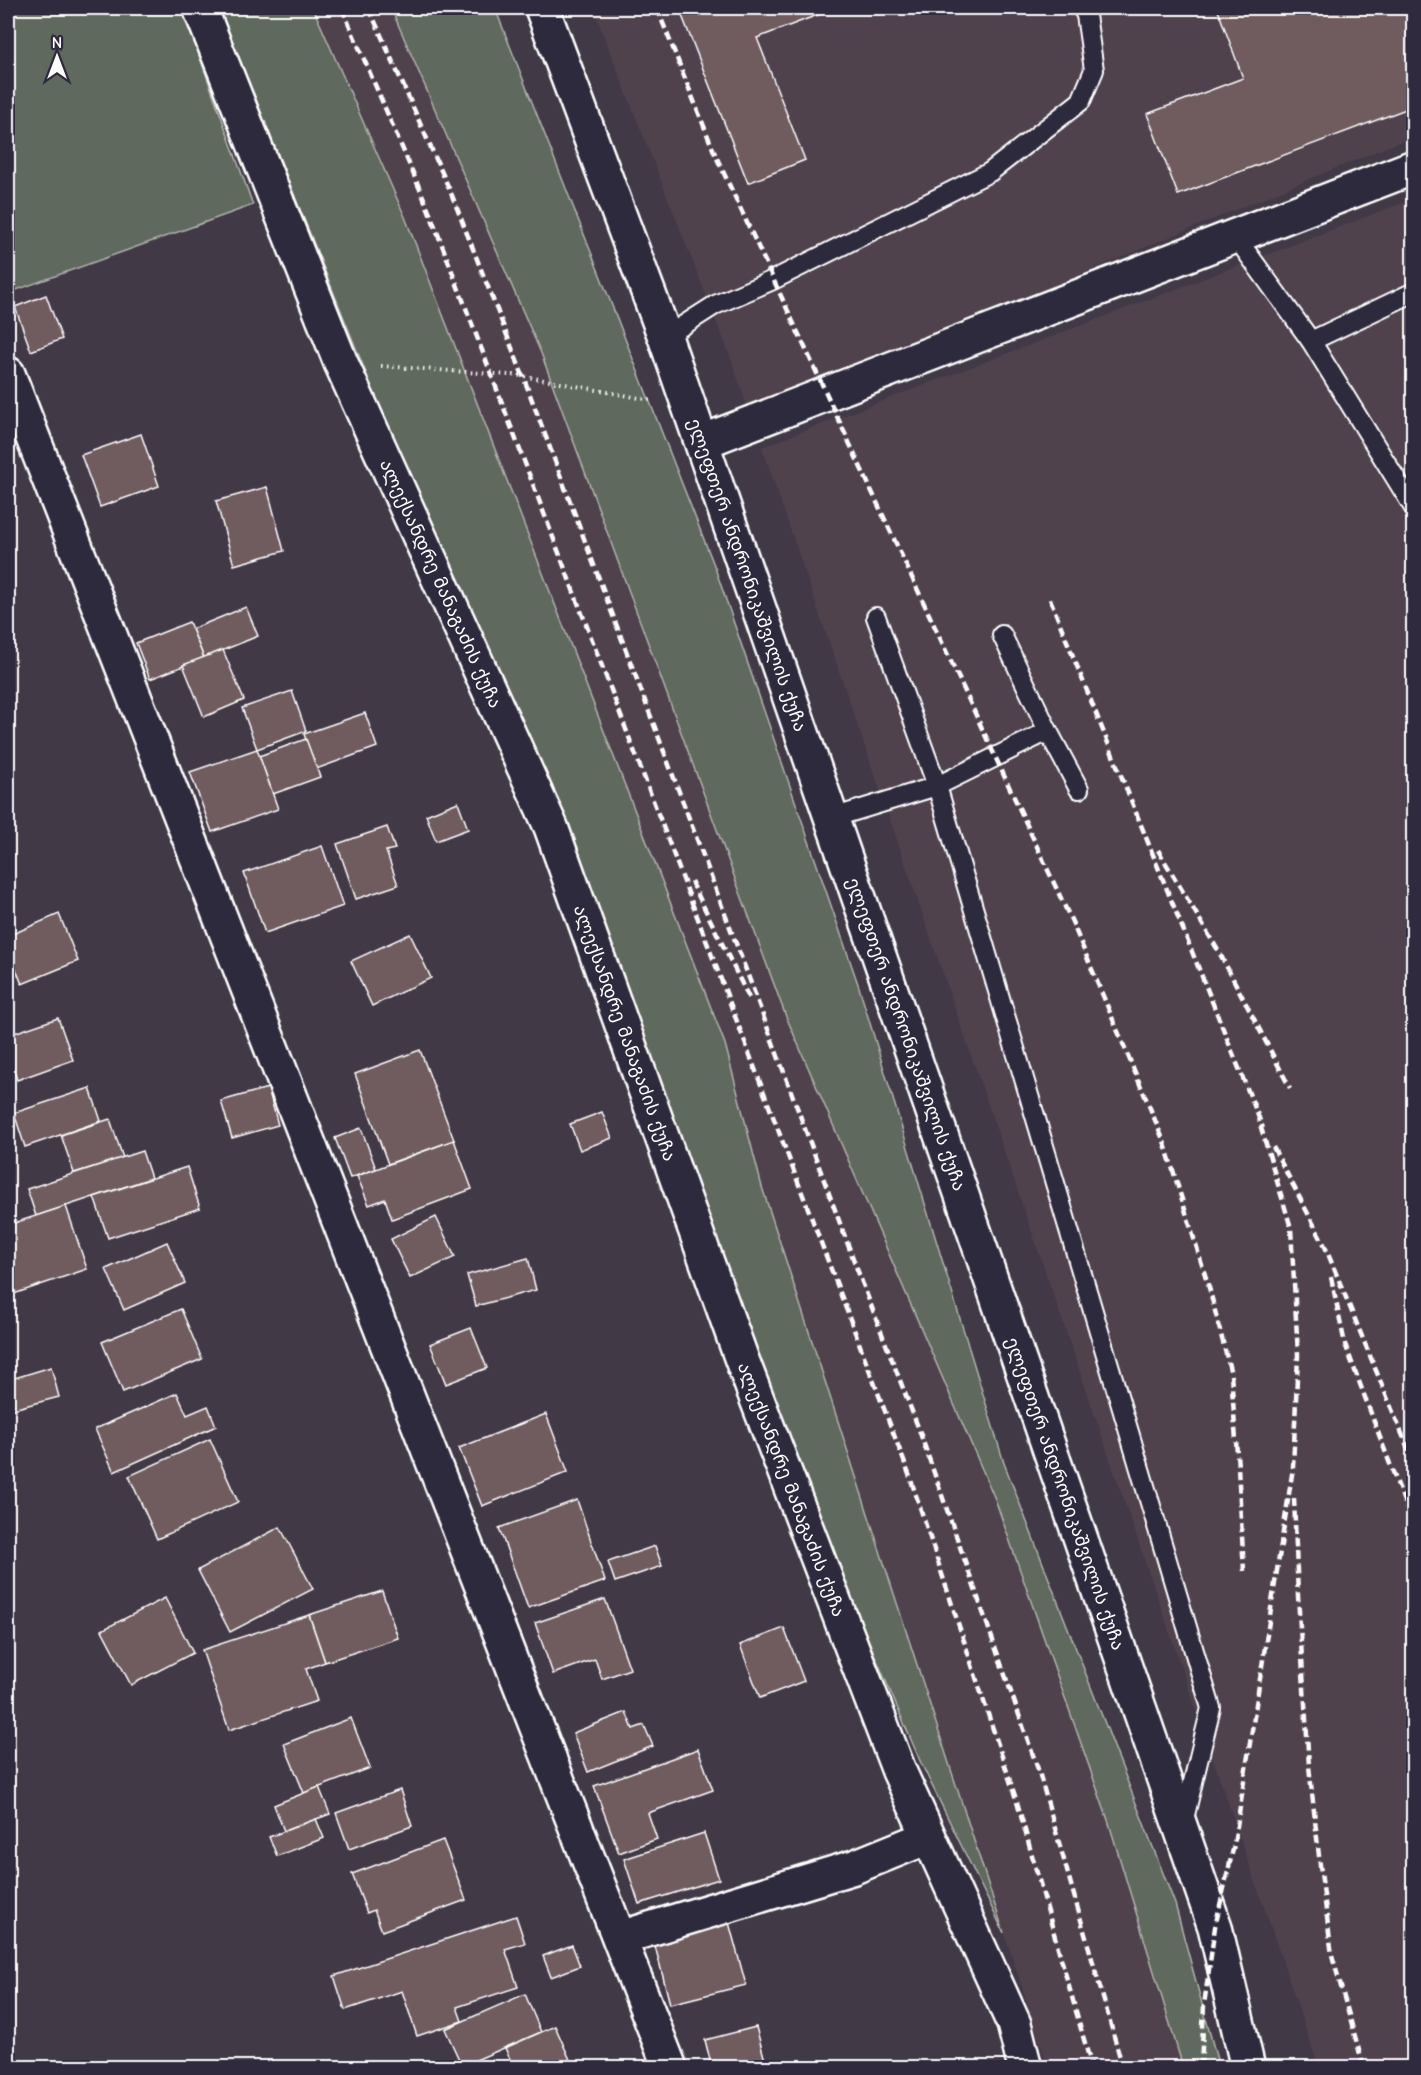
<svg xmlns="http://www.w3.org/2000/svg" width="1421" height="2075" viewBox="0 0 1421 2075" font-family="'Comic Neue','Noto Sans Georgian',sans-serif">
<rect width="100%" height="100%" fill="#423947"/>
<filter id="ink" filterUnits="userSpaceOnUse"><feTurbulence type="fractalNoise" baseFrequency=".0167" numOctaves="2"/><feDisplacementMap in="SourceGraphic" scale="12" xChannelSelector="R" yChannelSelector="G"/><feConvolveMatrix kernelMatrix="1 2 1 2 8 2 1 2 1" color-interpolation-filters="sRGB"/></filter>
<g filter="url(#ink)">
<g fill="#50434e">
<path d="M313 8H391L541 352 785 1014 995 1499 1108 1820 1183 2067H1048L762 1187 725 1044 405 217Z"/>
<path d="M593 8H1413V136L749 412 731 358Z"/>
<path d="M1413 199V2067H1319L762 447Z"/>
</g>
<g fill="#60695d" stroke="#b0b4ae" stroke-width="1.5">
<path d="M8 8H182L253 205 8 293Z"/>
<path d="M219 8H313L405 217 725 1044 762 1187 1004 1933 921 1763 796 1471 561 809 459 580 408 477Z"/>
<path d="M391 8H495L714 565 858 984 1004 1463 1175 1904 1219 2067H1183L1108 1820 995 1499 785 1014 541 353Z"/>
</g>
<g fill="#705b5e" stroke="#fff" stroke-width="1.5">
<path d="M679 8H836L757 38 805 160 748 183Z"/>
<path d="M1217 8H1414V106L1178 195 1147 114 1243 78Z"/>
<path d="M46 295 62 339 31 351 15 307Z"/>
<path d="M141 434 159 486 100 507 81 455Z"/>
<path d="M267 487 284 551 234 565 216 501Z"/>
<path d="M246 607 258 636 204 658 192 629Z"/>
<path d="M189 622 204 658 150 679 136 643Z"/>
<path d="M223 650 244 700 204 717 183 665Z"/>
<path d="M292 691 306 731 257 749 242 708Z"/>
<path d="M365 713 377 747 316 769 304 734Z"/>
<path d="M306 739 320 777 273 794 259 756Z"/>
<path d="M257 749 278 809 212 832 190 772Z"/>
<path d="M458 802 468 829 436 841 426 815Z"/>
<path d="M387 827 395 849 386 851 398 885 356 899 337 844Z"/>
<path d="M322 846 343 906 265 933 244 873Z"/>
<path d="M59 914 78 961 22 984 8 950V936Z"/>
<path d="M410 934 431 978 372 1006 351 961Z"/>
<path d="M8 986 14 1007 8 1008Z"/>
<path d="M58 1018 73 1060 17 1080 8 1053V1035Z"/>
<path d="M420 1050 454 1140 388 1164 355 1074Z"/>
<path d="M90 1088 101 1121 25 1147 14 1113Z"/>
<path d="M268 1088 278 1125 232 1138 221 1101Z"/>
<path d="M602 1112 612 1138 580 1150 570 1124Z"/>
<path d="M110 1119 123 1158 74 1173 61 1135Z"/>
<path d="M361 1128 376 1169 350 1178 335 1138Z"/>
<path d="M454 1140 472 1189 392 1219 385 1199 369 1205 357 1176Z"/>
<path d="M142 1151 151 1178 36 1216 27 1189Z"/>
<path d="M187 1167 200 1208 108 1238 94 1197Z"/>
<path d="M66 1206 87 1269 8 1296V1225Z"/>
<path d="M436 1217 455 1257 410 1278 391 1239Z"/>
<path d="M167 1242 185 1283 124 1310 106 1269Z"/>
<path d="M528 1258 536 1290 476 1306 467 1275Z"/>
<path d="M181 1309 202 1359 123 1392 102 1342Z"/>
<path d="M471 1328 487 1368 446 1384 430 1344Z"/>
<path d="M51 1367 59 1397 13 1409 8 1392V1380Z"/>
<path d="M177 1393 187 1415 208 1406 216 1426 114 1472 95 1429Z"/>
<path d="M546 1414 568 1472 482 1506 459 1448Z"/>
<path d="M210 1439 238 1502 157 1539 129 1476Z"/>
<path d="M577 1500 605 1581 528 1608 499 1528Z"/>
<path d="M280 1527 313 1589 230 1632 198 1570Z"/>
<path d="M655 1546 662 1566 615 1582 608 1562Z"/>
<path d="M382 1591 398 1638 325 1662 309 1615Z"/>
<path d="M165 1598 193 1653 131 1685 102 1630Z"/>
<path d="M605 1599 630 1669 602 1679 595 1659 553 1674 535 1623Z"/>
<path d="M309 1615 325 1662 306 1669 317 1701 229 1730 202 1650Z"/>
<path d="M784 1628 804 1681 760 1698 740 1645Z"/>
<path d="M626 1712 633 1729 644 1725 653 1746 588 1772 573 1733Z"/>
<path d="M351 1718 370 1768 304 1793 284 1744Z"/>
<path d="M698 1749 713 1790 648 1813 657 1839 619 1853 594 1786Z"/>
<path d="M319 1787 330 1814 284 1831 274 1805Z"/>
<path d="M400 1790 412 1826 349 1849 336 1813Z"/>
<path d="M316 1819 324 1838 277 1856 269 1837Z"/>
<path d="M704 1833 719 1879 639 1904 624 1859Z"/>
<path d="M443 1840 466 1900 382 1931 374 1910 367 1913 352 1874Z"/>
<path d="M516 1916 525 1943 505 1949 518 1987 457 2007 462 2021 417 2036 402 1991 345 2010 334 1976Z"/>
<path d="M728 1919 746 1985 670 2004 653 1938Z"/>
<path d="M572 1945 580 1966 551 1977 543 1956Z"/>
<path d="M525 1994 541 2032 462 2066 445 2029Z"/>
<path d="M555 2026 571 2062 558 2068H514L505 2048Z"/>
<path d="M756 2027 767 2068H712L705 2040Z"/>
</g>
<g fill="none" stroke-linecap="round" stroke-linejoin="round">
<defs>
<g id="lane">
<path d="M1235 236 1311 341 1414 508"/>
<path d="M665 337 715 305 773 280 990 172 1081 101 1094 70 1086 15 1082 8"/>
<path d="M1311 341 1414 292"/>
<path d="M876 617 937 786 1211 1708 1183 1823"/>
<path d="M1002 635 1048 731 1079 789"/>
<path d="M832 818 937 786 1048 731"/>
</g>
<g id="street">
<path id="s1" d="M200 8 341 363 551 827 742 1360 899 1771 1014 2024 1025 2068"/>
<path d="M8 374 670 2068"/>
<path d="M702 442 1414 167"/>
<path d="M620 1938 854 1867 928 1837"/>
</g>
<g id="secondary">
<path id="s2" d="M542 8 665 337 1215 1927 1248 2068"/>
</g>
</defs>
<use href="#lane" stroke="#fff" stroke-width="22"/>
<use href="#street" stroke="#fff" stroke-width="38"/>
<use href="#secondary" stroke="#fff" stroke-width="38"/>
<path stroke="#fff" stroke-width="4" stroke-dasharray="1.5 4.5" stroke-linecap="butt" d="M381 366 523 376 650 400"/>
<use href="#lane" stroke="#2f2a3d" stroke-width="18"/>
<use href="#street" stroke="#2f2a3d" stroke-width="33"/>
<use href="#secondary" stroke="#2f2a3d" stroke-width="33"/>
<g stroke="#fff" stroke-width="4.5" stroke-dasharray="9 4.5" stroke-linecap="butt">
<path d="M342 8 428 208 910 1477 1017 1802 1092 2068"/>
<path d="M369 8 451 193 523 376 749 978 857 1269 918 1427 1039 1772 1123 2068"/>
<path d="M657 8 715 154 1073 924 1165 1144 1210 1291 1231 1374 1238 1467 1244 1571"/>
<path d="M1050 599 1263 1128"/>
<path d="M1158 850 1219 952 1290 1088"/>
<path d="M691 881 751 1002"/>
<path d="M1273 1147 1324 1244 1414 1463"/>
<path d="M1331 1277 1345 1344 1414 1528"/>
<path d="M1294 1498 1298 1596 1309 1766 1320 1865 1332 1955 1364 2068"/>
<path d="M1201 2068 1204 2005 1215 1927 1234 1845 1293 1468 1298 1355 1291 1228 1259 1121"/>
</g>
</g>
</g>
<g text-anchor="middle" stroke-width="4.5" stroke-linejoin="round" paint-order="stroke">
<g font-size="18" fill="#fff" stroke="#2f2a3d">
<text dy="6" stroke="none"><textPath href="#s2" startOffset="603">ელეფთერ ანდრონიკაშვილის ქუჩა</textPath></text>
<text dy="6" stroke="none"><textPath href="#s1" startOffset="624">ალექსანდრე მანაგაძის ქუჩა</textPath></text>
<text dy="6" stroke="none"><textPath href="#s1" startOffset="1110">ალექსანდრე მანაგაძის ქუჩა</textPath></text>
<text dy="6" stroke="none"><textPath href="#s2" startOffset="1089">ელეფთერ ანდრონიკაშვილის ქუჩა</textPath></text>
<text dy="6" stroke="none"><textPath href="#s1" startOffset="1596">ალექსანდრე მანაგაძის ქუჩა</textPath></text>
<text dy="6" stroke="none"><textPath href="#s2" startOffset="1575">ელეფთერ ანდრონიკაშვილის ქუჩა</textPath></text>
</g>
</g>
<rect width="1421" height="2075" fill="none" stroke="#2f2a3d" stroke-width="30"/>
<rect x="15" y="15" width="1391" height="2045" fill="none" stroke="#fff" stroke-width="2" filter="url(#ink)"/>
<g transform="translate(57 57)" stroke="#2f2a3d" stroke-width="4.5" paint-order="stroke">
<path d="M0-4.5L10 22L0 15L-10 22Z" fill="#ffffff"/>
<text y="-9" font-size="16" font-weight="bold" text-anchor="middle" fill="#ffffff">N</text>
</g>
</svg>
